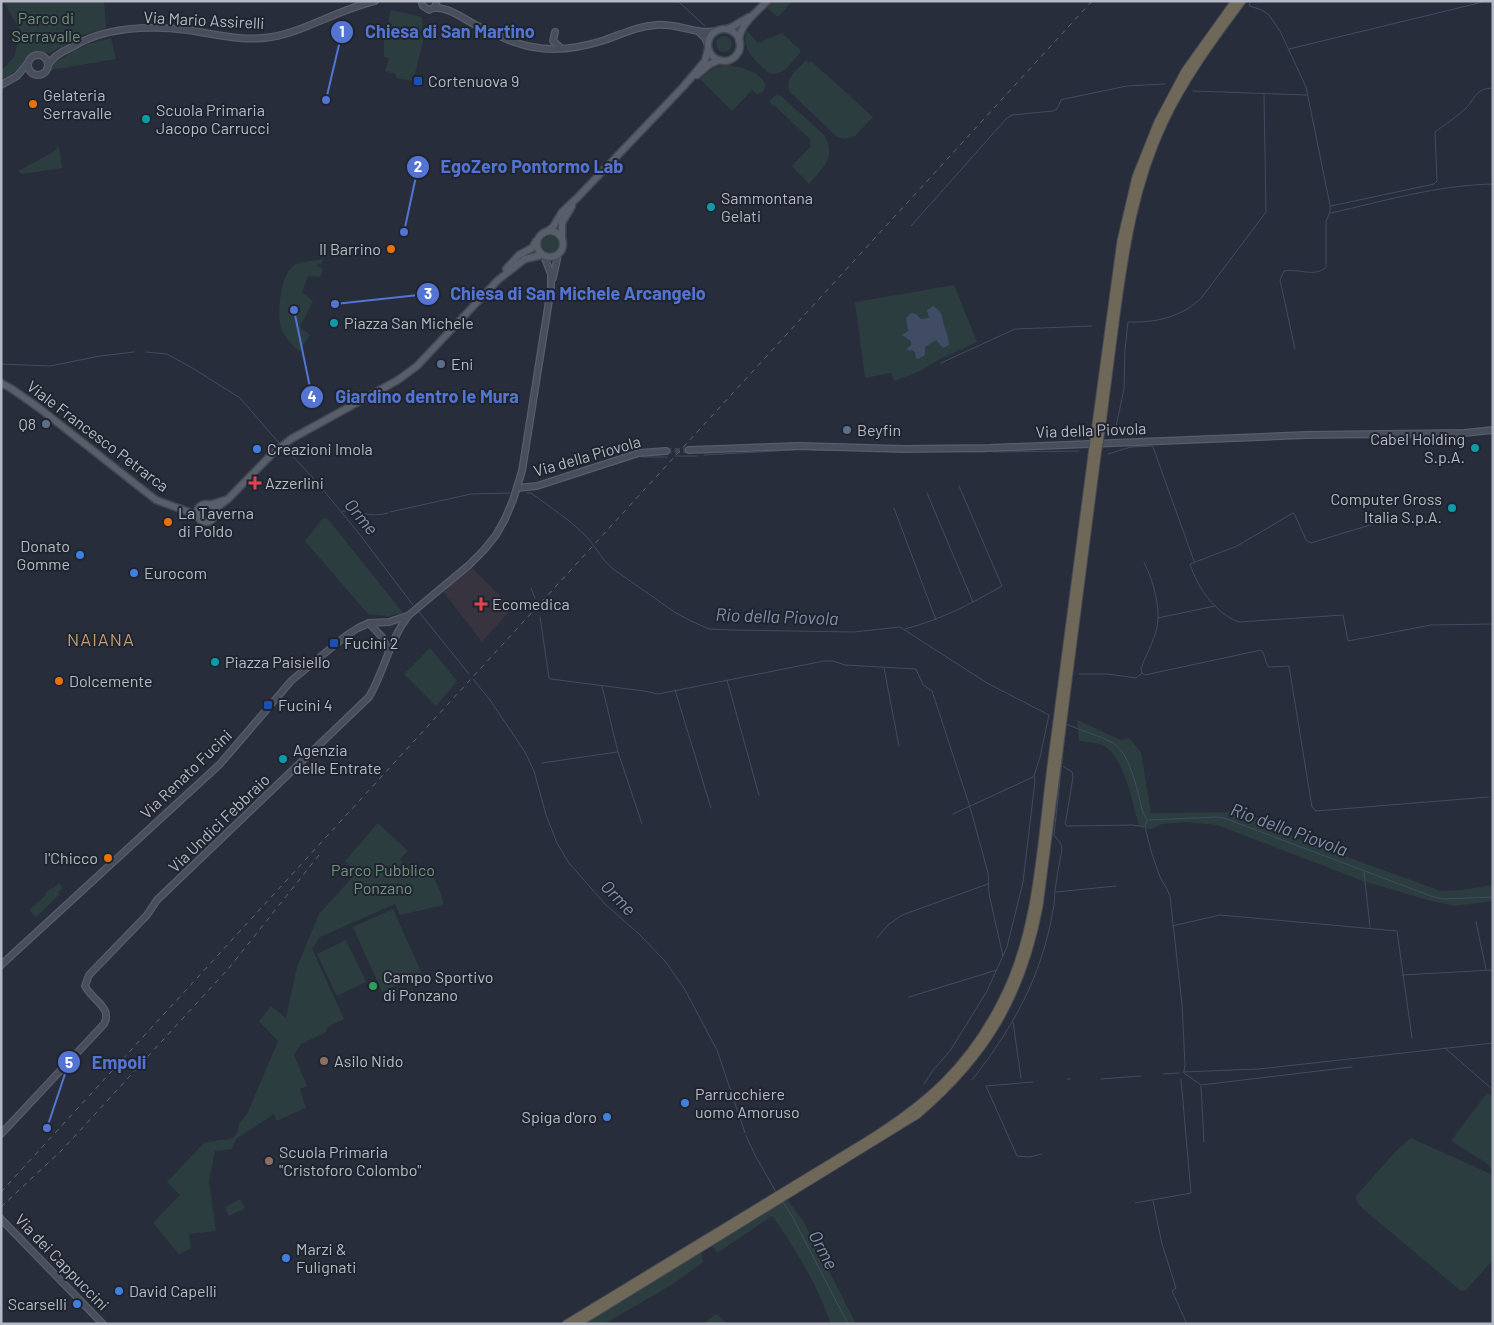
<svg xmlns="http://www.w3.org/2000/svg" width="1494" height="1325" viewBox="0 0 1494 1325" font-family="Barlow,sans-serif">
<rect width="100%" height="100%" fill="#272d3a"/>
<path fill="#37343f" d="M469 565 512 608 482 642 441 589Z"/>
<g fill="#2c3d3f">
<path d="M3 1H104L106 28 83 35 50 53 34 52 30 55 25 65 21 68 1 80V71L14 57 20 34V30Z"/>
<path d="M773 1H793L778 17 767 8Z"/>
<path d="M391 10 422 17 423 42 413 81 396 78V74L385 71 389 58 384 57V41Z"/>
<path d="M747 31 758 43 782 33 800 50V53C792 62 783 77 769 73 757 62 739 49 747 31Z"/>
<circle cx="724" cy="44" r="8"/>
<path d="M111 38 116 59 51 70 52 64 85 45Z"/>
<path d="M806 60 809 63 811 61 873 117 855 136 845 139 837 137 790 92C784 78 797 70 806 60Z"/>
<path d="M726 65C740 67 759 70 766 85L763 92 757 94 752 90 732 111 700 79 714 68Z"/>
<path d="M777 94 781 96 823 134C838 155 823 168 809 184L792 166 811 146 809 143 811 140 774 105 772 106 770 100Z"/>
<path d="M59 146 62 168 21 174 18 171 53 152Z"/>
<circle cx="550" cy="244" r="8"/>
<path d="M323 259 321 265 318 263 317 266 323 269 320 277 308 276 302 292 313 301 300 327 310 335 299 352C294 346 285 338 282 330 276 316 280 272 296 264 303 261 315 261 323 259Z"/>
<path d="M954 285 977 342 940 359 920 371 894 381 891 373 865 378 855 302Z"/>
<path d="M327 518 403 613 388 616 368 614 305 541 322 519Z"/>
<path d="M430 648 457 681 436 706 404 674Z"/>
<path d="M1077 720 1121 740 1129 738 1141 752 1151 813 1244 812 1300 840 1441 891 1461 890 1493 885V901L1454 906 1428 900 1363 881 1217 825 1185 822 1162 824 1149 830 1145 827 1139 826C1133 804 1124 755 1102 745 1096 742 1086 742 1079 741Z"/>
<path d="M378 823 408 851 400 859 416 875 425 866C436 878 440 890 444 905L400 915 395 904 320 937 312 949 344 1019 327 1027 326 1032 301 1044 294 1055 307 1086 300 1089 306 1108 276 1121 274 1114 236 1139 232 1149 215 1151 209 1181 216 1231 189 1234 191 1248 179 1254 153 1223 180 1195 167 1182 204 1143 233 1138 237 1133 239 1124 247 1114 278 1041 259 1021 271 1006 286 1018 297 967 319 914 357 872 345 861Z"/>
<path d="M59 883 63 888 58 892 60 894 36 917 29 910 46 895 45 894 51 888 52 889Z"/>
<path d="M393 909 422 974 382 992 353 927Z"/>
<path d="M346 940 366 982 337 996 317 954Z"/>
<path d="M1487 1093 1493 1097V1173L1488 1164 1451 1141Z"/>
<path d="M1411 1138 1493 1175V1260L1466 1290 1461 1291 1363 1209 1357 1202 1356 1196 1396 1151Z"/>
<path d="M240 1199 245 1208 229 1216 225 1207Z"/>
<path d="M787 1199 805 1224 856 1324H831C817 1285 796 1249 772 1216L717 1253 712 1246Z"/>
<path d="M701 1252 703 1262 673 1284 604 1324 585 1323Z"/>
<path d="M716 1314 728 1324H703Z"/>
</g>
<path fill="#404c63" d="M933 306C945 314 941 317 945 328 947 335 949 338 949 345L943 348 936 340 925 347V355L918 359 916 358 915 352 912 350 908 351 907 348 911 346V341L902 335 908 331 906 318 911 313 916 314 921 319 929 318 927 310Z"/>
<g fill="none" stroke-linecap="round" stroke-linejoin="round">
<g stroke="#404c63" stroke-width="1">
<path d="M678 1 705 26"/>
<path d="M1252 1 1249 4 1250 6 1262 10 1269 15 1280 31 1306 87 1330 205V212L1326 221V267C1316 278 1297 268 1284 271L1280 280 1295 349"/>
<path d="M1289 49 1487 1"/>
<path d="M1193 91 1307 95"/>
<path d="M1331 206 1434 184 1437 181 1435 132C1444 125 1458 116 1466 108 1477 97 1474 89 1493 88"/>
<path d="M1331 213C1384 201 1438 185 1493 184"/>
<path d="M911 226 1006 119 1012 115 1053 111 1057 109 1061 100 1064 99 1127 86 1165 84"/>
<path d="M146 352 167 354 194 369 240 398 279 443"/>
<path d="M941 363 1015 329 1092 326"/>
<path d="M1 364 50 366 100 356 134 352"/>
<path d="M1114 436 1124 389 1125 350 1128 322C1155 323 1183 317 1202 297L1266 212 1264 95"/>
<path d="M285 448 315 480 357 531 413 605"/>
<path d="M810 450 986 452"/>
<path d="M993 452 1079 451"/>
<path d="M1108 454 1131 447 1152 446 1153 447 1194 561"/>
<path d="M704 455 794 450"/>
<path d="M675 456H697"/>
<path d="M642 457H667"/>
<path d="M632 458 638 457"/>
<path d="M527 493H531C550 507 570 520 586 536 596 547 602 560 613 569L676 613 691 621 709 629 731 630 854 632 900 627 987 683 1049 715 1040 757 1034 776 1035 781 1023 882 1007 947 987 991 950 1051 933 1070 924 1084"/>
<path d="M927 493 973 602"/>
<path d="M894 508 936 620"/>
<path d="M342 511C357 511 373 518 388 513"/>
<path d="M390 512 471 494 510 493"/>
<path d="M1401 518 1370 525 1311 543 1306 540 1295 515 1293 513 1237 546 1190 564C1197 587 1216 614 1239 622L1343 615 1348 641 1431 625 1493 624"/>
<path d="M531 588 535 598"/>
<path d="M419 612 469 674"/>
<path d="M540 617 549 678 551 679 644 691 658 694 824 661H833L845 665 916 669 923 685 932 691 970 807 988 873 989 894 1003 956"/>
<path d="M1158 618 1215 606"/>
<path d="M905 629C942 619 969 605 1002 586L959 486"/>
<path d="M884 668 899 746"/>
<path d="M1142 673 1141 668C1146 655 1154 641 1157 627 1161 606 1153 581 1144 562"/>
<path d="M1079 674H1108L1136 678 1142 673 1145 675 1261 650C1266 655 1264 662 1269 667L1289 666 1312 807 1316 811 1489 797"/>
<path d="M473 679 490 700 525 752 534 771 546 815 557 843 569 863 605 904 639 934 665 961 684 988 717 1050 745 1133"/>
<path d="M727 680 759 795"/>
<path d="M602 686 618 752 642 824"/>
<path d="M675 690 711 808"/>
<path d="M542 763 617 752"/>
<path d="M1063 766 1072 772 1073 777 1066 820 1065 824 1067 826 1133 825 1144 827"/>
<path d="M953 814 1033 777"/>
<path d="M1147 820 1145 827 1151 851 1160 877 1167 889 1170 896 1182 1004 1185 1065 1184 1072"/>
<path d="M1149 820 1217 817 1224 818 1431 896 1442 899 1493 897"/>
<path d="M1364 872 1370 927"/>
<path d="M1056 892 1116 886"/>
<path d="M1476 922 1486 969"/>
<path d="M1172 926 1220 915 1397 931 1412 1038"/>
<path d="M877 938 888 925 902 915 988 884"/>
<path d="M1492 970 1493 976"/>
<path d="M1402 975 1493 970"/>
<path d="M909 997 997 970"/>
<path d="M1013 1022 1021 1078"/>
<path d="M1445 1048 1493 1090"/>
<path d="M1183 1072 1259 1069 1493 1043"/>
<path d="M1184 1073 1201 1085 1352 1067"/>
<path d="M1163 1074 1179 1073"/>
<path d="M1067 1079H1070"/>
<path d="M1101 1079 1141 1076"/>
<path d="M972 1080C1013 1028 1042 976 1053 910 1055 904 1054 897 1055 891 1057 877 1059 863 1062 850L1061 844 1054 835 1066 724C1081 731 1099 735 1113 743 1131 754 1138 794 1143 813L1147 819"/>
<path d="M1033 1082 986 1086 1017 1156 1029 1157 1042 1154"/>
<path d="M1201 1086 1204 1142"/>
<path d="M746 1136 755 1155 776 1192"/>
<path d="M782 1201 792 1216 848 1324"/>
<path d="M1153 1201 1162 1244 1176 1288 1172 1291 1187 1324"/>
<path d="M1135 1203 1191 1193 1181 1079"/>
</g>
<path stroke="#3c424f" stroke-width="5.5" stroke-dasharray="5.5 3" stroke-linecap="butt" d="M666 451 689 450"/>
<defs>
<g id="secondary">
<path d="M421 1 423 6 429 10 435 7 437 1"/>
<path d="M435 8C450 7 466 21 480 27 497 35 515 44 533 47 557 52 583 47 605 40 622 34 638 26 656 25 678 23 696 35 716 31"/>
<path d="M698 31 705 38 708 45"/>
<path d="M555 32 553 41 561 48"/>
<circle cx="38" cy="65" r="10"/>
<path d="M48 65C53 56 63 51 72 47 104 27 150 25 187 30 215 34 242 42 271 37 307 31 339 9 375 1"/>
<path d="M1 85 17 76 28 63"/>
<path d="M553 278 558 255"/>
<path d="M689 450 800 446 904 449 989 448 1306 435 1464 433 1493 430"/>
<path d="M517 488 537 486 639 453 666 451"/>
<path d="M369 623 382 637 388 650"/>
<path d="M1 965 220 764 292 680 347 635 358 628 369 623 389 622 407 616"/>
<path d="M1 1134 104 1024C113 1008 92 1000 85 986L89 975 147 915 157 900 369 697C385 670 389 640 409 615L469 565 484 550 496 535 505 519 513 500 522 471 551 288V274L544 256"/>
<path d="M1 1219 103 1324"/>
</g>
<g id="primary">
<path d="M726 29 732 27 749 17"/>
<circle cx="724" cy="45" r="16"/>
<path d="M739 41C739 25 757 12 767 1"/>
<path d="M697 75 710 64 720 60"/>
<path d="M549 230 553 227 562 212 578 197 683 87 705 61 708 49"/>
<circle cx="550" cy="244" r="13"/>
<path d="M562 238V223L572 206"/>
<path d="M506 269 519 255 532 248 536 241"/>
<path d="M1 383 12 389 39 408 156 500 189 512 198 516"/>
<path d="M228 499 272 454 291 439 398 380 417 366 498 280 525 259 542 255"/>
<circle cx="206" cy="513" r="9"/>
<path d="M209 505 228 499 214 510"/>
</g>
<g id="highway">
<path d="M1101 431C1106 393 1111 354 1116 315 1125 248 1135 183 1164 122 1185 78 1213 40 1242 1"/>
<path d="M1095 432 1121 241 1136 177 1158 122 1185 71 1235 1"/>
<path d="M566 1324 865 1142C926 1104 968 1068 1001 1003 1038 934 1041 844 1051 767 1065 663 1078 559 1092 455"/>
<path d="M577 1324 917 1115C986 1056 1022 996 1039 906L1097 455"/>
</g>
</defs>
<use href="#secondary" stroke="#585d68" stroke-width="8"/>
<use href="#primary" stroke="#434853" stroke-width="9"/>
<use href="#highway" stroke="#454a55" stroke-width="9"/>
<use href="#secondary" stroke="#494e5d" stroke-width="5.5"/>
<use href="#primary" stroke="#585e6a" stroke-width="6"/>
<use href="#highway" stroke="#6f6858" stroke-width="7"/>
<g stroke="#5f6573" stroke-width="1" stroke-dasharray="5 5" stroke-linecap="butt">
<path d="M1 1192 1092 1"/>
<path d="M1 1207 63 1149 229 968 319 855"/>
</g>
<defs>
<g id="highway-bridge">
<path d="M1092 455 1095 432"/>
<path d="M1097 455 1101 431"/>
</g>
</defs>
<use href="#highway-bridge" stroke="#454a55" stroke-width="9" stroke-linecap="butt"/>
<use href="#highway-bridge" stroke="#6f6858" stroke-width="7"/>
</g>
<g fill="#1a4fb4" stroke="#1f242f" stroke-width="2">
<rect x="413" y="76" width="10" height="10" rx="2.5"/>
<rect x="329" y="638" width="10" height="10" rx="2.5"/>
<rect x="263" y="700" width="10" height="10" rx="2.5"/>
</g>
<g fill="#e8710a" stroke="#1f242f" stroke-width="2">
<circle cx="33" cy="104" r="5"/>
<circle cx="391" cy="249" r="5"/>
<circle cx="168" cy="522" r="5"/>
<circle cx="59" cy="681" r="5"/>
<circle cx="108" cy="858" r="5"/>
</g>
<g fill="#0f9aa8" stroke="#1f242f" stroke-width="2">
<circle cx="146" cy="119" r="5"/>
<circle cx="711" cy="207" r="5"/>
<circle cx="334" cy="323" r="5"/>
<circle cx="1475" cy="448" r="5"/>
<circle cx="1452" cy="508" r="5"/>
<circle cx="215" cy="662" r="5"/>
<circle cx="283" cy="759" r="5"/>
</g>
<g fill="#5c6f8a" stroke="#1f242f" stroke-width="2">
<circle cx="441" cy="364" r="5"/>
<circle cx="46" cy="424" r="5"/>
<circle cx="847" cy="430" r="5"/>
</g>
<g fill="#3f7fe0" stroke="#1f242f" stroke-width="2">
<circle cx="257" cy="449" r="5"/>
<circle cx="80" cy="555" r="5"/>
<circle cx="134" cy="573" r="5"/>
<circle cx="685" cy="1103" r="5"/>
<circle cx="607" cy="1117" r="5"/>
<circle cx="286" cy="1258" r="5"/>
<circle cx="119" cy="1291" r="5"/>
<circle cx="77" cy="1304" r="5"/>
</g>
<g fill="#e0444e" stroke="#1f242f" stroke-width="2">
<path d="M252.5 475.5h5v5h5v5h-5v5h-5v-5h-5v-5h5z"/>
<path d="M478.5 596.5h5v5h5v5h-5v5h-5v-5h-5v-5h5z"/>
</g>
<circle fill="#2e9e5b" stroke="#1f242f" stroke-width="2" cx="373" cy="986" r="5"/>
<g fill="#8d6e63" stroke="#1f242f" stroke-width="2">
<circle cx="324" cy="1061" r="5"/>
<circle cx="269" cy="1161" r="5"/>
</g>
<g text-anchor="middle" stroke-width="4" stroke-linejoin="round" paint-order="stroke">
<g font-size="16" fill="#70937b" stroke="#1f242f">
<text x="46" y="24">Parco di<tspan x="46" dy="18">Serravalle</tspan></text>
<text x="383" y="876">Parco Pubblico<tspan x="383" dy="18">Ponzano</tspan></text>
</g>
<g font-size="16" fill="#b6bac6" stroke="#1f242f">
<text transform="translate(204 20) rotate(3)" y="6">Via Mario Assirelli</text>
<text transform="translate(1091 430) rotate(-2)" y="6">Via della Piovola</text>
<text transform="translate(98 436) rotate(37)" y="6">Viale Francesco Petrarca</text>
<text transform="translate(587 456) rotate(-16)" y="6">Via della Piovola</text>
<text transform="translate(186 774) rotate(-44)" y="6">Via Renato Fucini</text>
<text transform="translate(219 823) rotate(-44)" y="6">Via Undici Febbraio</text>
<text transform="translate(62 1262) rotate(46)" y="6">Via dei Cappuccini</text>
</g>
<g font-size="16" fill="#b6bac6" stroke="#1f242f" text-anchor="start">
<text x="428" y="87">Cortenuova 9</text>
<text x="43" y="101">Gelateria<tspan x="43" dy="18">Serravalle</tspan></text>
<text x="156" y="116">Scuola Primaria<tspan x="156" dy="18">Jacopo Carrucci</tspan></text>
<text x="721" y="204">Sammontana<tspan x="721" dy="18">Gelati</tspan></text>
<text x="381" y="255" text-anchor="end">Il Barrino</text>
<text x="344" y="329">Piazza San Michele</text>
<text x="451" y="370">Eni</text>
<text x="36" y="430" text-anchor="end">Q8</text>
<text x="857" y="436">Beyfin</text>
<text x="1465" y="445" text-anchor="end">Cabel Holding<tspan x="1465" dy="18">S.p.A.</tspan></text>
<text x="267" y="455">Creazioni Imola</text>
<text x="265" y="489">Azzerlini</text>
<text x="1442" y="505" text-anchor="end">Computer Gross<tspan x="1442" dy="18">Italia S.p.A.</tspan></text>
<text x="178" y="519">La Taverna<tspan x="178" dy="18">di Poldo</tspan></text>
<text x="70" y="552" text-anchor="end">Donato<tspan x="70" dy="18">Gomme</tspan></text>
<text x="144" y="579">Eurocom</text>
<text x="492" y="610">Ecomedica</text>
<text x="344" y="649">Fucini 2</text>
<text x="225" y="668">Piazza Paisiello</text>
<text x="69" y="687">Dolcemente</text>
<text x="278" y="711">Fucini 4</text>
<text x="293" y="756">Agenzia<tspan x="293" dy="18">delle Entrate</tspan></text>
<text x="98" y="864" text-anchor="end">I'Chicco</text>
<text x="383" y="983">Campo Sportivo<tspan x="383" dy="18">di Ponzano</tspan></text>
<text x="334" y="1067">Asilo Nido</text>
<text x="695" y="1100">Parrucchiere<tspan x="695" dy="18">uomo Amoruso</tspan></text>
<text x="597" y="1123" text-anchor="end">Spiga d'oro</text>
<text x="279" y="1158">Scuola Primaria<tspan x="279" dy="18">"Cristoforo Colombo"</tspan></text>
<text x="296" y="1255">Marzi &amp;<tspan x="296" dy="18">Fulignati</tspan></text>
<text x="129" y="1297">David Capelli</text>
<text x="67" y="1310" text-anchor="end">Scarselli</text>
</g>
<g font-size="18" font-style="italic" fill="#818faa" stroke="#1f242f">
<text transform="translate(361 517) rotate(50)" y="6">Orme</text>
<text transform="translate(777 617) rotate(2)" y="6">Rio della Piovola</text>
<text transform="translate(1289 830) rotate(20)" y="6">Rio della Piovola</text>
<text transform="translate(618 898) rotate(46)" y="6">Orme</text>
<text transform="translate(823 1250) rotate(62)" y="6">Orme</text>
</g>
<g font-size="18" letter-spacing="1" fill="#c69d70" stroke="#1f242f">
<text x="101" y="646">NAIANA</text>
</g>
</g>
<path fill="none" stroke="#5374d2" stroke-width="2" d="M326 100L342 32M404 232L418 167M335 304L428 294M294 310L312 397M47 1128L69 1062"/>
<g fill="#5374d2" stroke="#1f242f" stroke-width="2">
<circle cx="326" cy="100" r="5"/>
<circle cx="404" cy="232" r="5"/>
<circle cx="335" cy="304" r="5"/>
<circle cx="294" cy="310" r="5"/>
<circle cx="47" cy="1128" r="5"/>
<circle cx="342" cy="32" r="12"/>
<circle cx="418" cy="167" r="12"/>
<circle cx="428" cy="294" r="12"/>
<circle cx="312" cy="397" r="12"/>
<circle cx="69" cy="1062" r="12"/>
</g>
<g font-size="15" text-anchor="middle" font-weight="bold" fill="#fff">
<text x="342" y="37">1</text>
<text x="418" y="172">2</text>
<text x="428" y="299">3</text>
<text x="312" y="402">4</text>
<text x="69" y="1068">5</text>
</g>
<g font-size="18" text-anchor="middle" font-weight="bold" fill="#5374d2" stroke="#1f242f" stroke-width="4" stroke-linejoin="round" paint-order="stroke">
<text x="450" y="38">Chiesa di San Martino</text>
<text x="532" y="173">EgoZero Pontormo Lab</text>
<text x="578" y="300">Chiesa di San Michele Arcangelo</text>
<text x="427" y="403">Giardino dentro le Mura</text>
<text x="119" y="1069">Empoli</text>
</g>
<rect width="1494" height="1325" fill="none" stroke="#b6bac6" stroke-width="5"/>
</svg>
